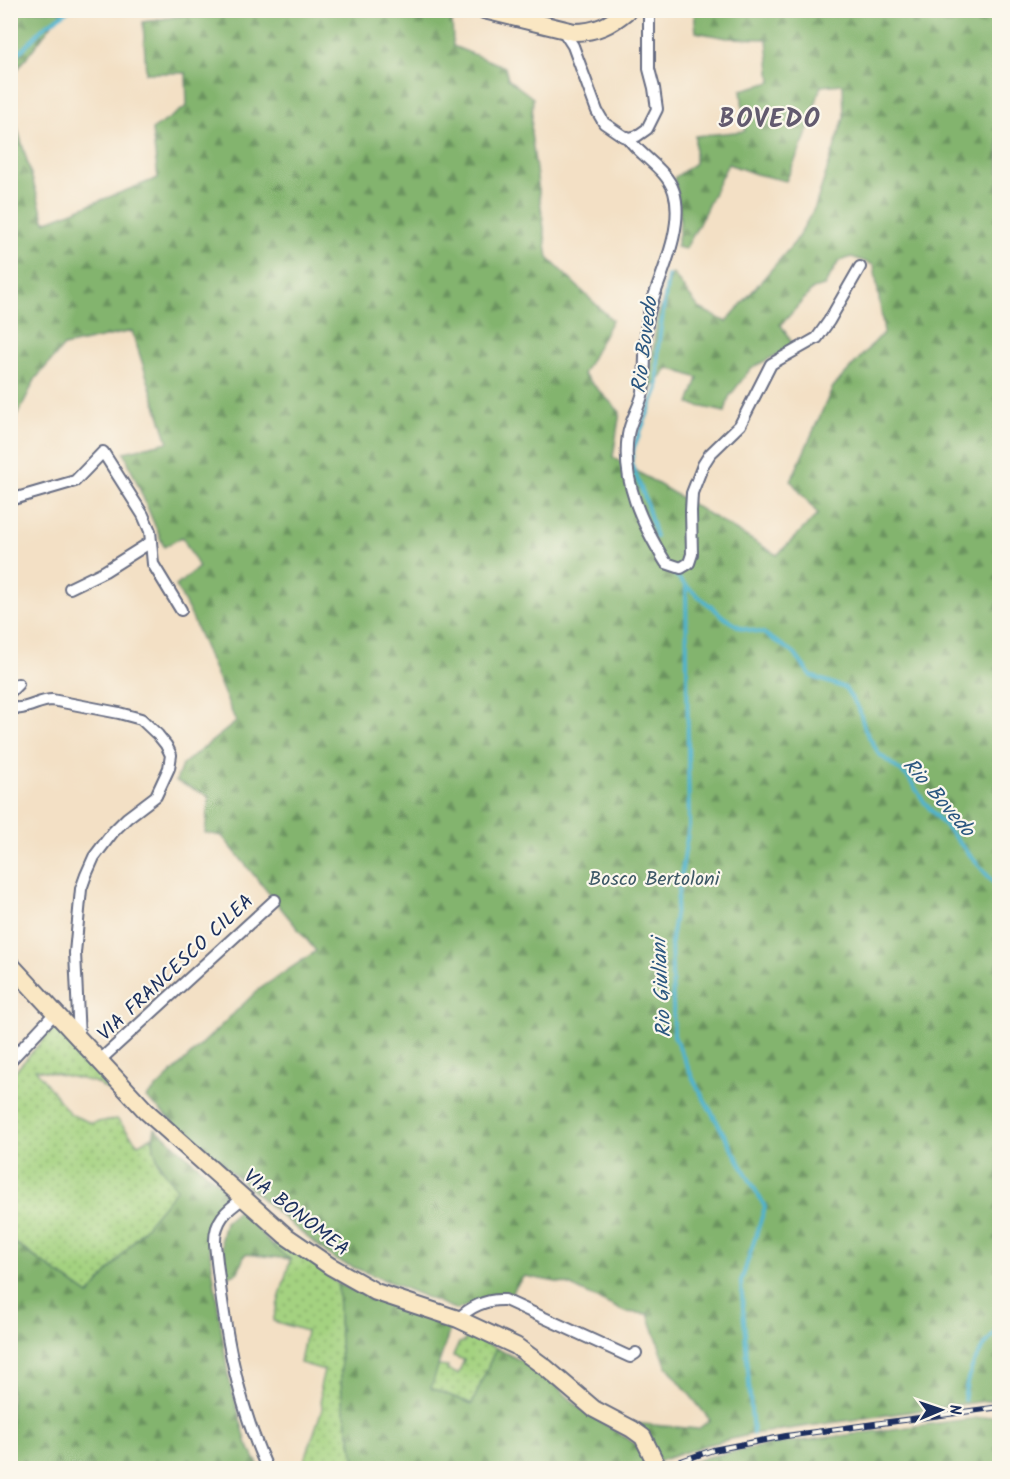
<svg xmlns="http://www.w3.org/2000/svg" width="1010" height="1479" viewBox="0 0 1010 1479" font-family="Kalam,sans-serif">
<defs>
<pattern id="grass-dots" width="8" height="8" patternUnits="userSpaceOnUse" patternTransform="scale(1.5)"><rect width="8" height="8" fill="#a4d280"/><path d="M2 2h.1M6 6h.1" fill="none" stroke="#85ab6c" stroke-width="1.8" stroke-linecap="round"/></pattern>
<pattern id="forest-firs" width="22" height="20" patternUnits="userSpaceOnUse" patternTransform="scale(1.5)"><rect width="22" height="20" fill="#83b46e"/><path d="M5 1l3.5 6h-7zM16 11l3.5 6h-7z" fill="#6a935e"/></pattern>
</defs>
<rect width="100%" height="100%" fill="#fbf7ec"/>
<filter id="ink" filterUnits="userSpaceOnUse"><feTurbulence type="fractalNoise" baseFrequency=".0167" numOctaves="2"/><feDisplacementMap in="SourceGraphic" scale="12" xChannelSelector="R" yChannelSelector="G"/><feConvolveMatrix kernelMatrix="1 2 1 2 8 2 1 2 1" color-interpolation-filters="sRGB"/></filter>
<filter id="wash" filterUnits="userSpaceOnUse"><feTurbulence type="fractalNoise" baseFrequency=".008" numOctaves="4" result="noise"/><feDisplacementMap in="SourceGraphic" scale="24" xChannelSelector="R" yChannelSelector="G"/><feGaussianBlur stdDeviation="1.35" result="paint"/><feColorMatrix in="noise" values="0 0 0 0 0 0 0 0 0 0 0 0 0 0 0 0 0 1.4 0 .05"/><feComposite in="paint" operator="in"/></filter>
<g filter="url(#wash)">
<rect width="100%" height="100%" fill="#f3e0c5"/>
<g fill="url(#grass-dots)" stroke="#60806f" stroke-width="1.5">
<path d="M56 1025 131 1103 94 1082 35 1069 70 1114 91 1123 117 1119 138 1144 152 1137 159 1166 178 1189 89 1295 11 1240V1076Z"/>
<path d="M282 1239 338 1284 342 1401 357 1468H341L340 1466 306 1468 304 1462 322 1409 320 1387 324 1370 300 1363 306 1331 273 1321 290 1260 273 1246Z"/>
<path d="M467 1336 496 1348 472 1404 430 1388 438 1366 448 1367 447 1370 458 1374 464 1360 453 1356 459 1343 464 1342Z"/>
</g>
<g fill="url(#forest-firs)" stroke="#4f7266" stroke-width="1.5">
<path d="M11 10 62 11 11 78 10 11Z"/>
<path d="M217 10 445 11 452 17 453 46 505 67 508 79 533 98 531 133 548 258 612 320 583 374 620 412 613 457 777 555 818 514 791 481 833 387 884 332 874 265 852 257 839 261 824 286 813 289 781 325 794 346 751 368 729 397 725 412 689 404 698 378 669 368 648 393 657 319 672 273 699 308 726 322 795 242 815 207 844 118 843 84 821 86 805 138 786 181 756 174 728 164C713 192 702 222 685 249L676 247C683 223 680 202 674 178L695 163V136L745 131 741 90 771 82 767 39 727 38 696 32 694 11H999V1399L753 1434 706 1445 639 1468H357L342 1401 338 1284 450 1329 431 1388 472 1404 496 1348 538 1369 581 1409 637 1445 641 1451 632 1423 698 1429 710 1420 666 1365 648 1314 625 1312 567 1284 524 1276 509 1296 495 1294 457 1310 336 1260 293 1226 146 1098 258 990 316 951 222 836 205 833 209 796 176 781 182 765 236 722 191 615 176 586 199 567 182 537 164 547 124 452 168 442 132 331 64 346 36 378 14 422 11 423 10 103 45 222 158 178 152 130 187 106 186 73H146L143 22Z"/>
<path d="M155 1128 233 1196 211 1221 209 1245 228 1375 247 1444 260 1468H11L10 1240 89 1295 177 1189C164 1172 148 1152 155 1128Z"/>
<path d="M239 1210 273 1246 290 1259 245 1254 238 1272 227 1277 221 1239 225 1222Z"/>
<path d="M999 1415V1468H677L707 1457 763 1446Z"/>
</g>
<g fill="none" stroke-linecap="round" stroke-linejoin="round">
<g stroke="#50b3ce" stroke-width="4">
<path d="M10 58 23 49 44 27 69 10"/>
<path d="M656 537 645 498 631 463 634 447 658 388V348L668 276"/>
<path d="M670 569 686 586 725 618 741 628 763 633 794 653 811 676 845 688 859 709 865 730 879 754 908 777 925 803 1000 890"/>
<path d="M686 586 689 826 671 940 674 1036 695 1083 765 1207 741 1282 753 1434"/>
<path d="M964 1400C968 1366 978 1353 1000 1326"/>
</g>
</g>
</g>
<g filter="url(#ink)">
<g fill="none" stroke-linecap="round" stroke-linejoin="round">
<defs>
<g id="street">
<path d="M562 29 573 46 597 111 604 123 623 136 630 138 637 136 647 129 657 109 654 88 649 69V10"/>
<path d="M627 137C640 156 667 169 674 192 684 225 663 270 652 302 642 331 647 361 643 392 640 407 630 420 628 435 621 481 642 524 666 563L681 568 689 563 692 554 691 511 692 493 703 465 710 454 740 425 771 364 817 338 829 321 860 267"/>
<path d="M10 500 75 481 103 452 143 515 150 531 153 564 181 610"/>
<path d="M70 588 105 571 151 542"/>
<path d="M10 692 18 684"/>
<path d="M10 707C24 712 38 700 52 700L119 713 141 719 158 735 166 745 171 755 169 768 156 796 127 818 113 832 94 857 86 875 81 889 75 953 79 1038"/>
<path d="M10 1061 55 1013"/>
<path d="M99 1061 275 900"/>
<path d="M244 1198C226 1210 214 1221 215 1244 223 1320 235 1398 267 1468"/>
<path d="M458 1319C471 1306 486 1299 505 1300L630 1357 636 1353"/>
</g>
<g id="secondary">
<path d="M484 10 574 32C597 32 610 25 628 10"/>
<path d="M10 964 146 1111 286 1236 330 1266 376 1292 458 1319 516 1346 546 1368 594 1409 632 1429 643 1437 658 1468"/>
</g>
</defs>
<use href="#street" stroke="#676d82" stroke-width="14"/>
<use href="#secondary" stroke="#676d82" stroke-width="20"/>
<use href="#street" stroke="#fff" stroke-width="10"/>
<use href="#secondary" stroke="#fae7c3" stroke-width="16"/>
<defs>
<path id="rail" d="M661 1468 713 1450 786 1436 1000 1407"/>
</defs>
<use href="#rail" stroke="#1b2f5e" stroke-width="6"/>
<use href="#rail" stroke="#fbf7ec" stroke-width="4" stroke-dasharray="11" stroke-linecap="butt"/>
</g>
</g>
<g text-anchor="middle" stroke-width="4.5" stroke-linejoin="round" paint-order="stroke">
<g font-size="20" fill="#3d5866" stroke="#fbf7ec">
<text x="654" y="885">Bosco Bertoloni</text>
</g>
<g font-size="20" fill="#1b2f5e" stroke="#fbf7ec">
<text transform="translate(175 967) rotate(-43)" y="7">VIA FRANCESCO CILEA</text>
<text transform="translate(297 1212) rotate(38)" y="7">VIA BONOMEA</text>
</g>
<g font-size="21" font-style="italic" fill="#2b5780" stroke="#fbf7ec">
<text transform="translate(644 345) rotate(-83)" y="7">Rio Bovedo</text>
<text transform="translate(939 797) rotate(49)" y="7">Rio Bovedo</text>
<text transform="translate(661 988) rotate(-93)" y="7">Rio Giuliani</text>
</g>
<g font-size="26" font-weight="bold" letter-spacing="1.5" fill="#625a6f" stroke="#fbf7ec">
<text x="770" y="127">BOVEDO</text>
</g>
</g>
<rect width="1010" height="1479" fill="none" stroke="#fbf7ec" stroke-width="36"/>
<g transform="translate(941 1410) rotate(88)" stroke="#fbf7ec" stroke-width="4.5" paint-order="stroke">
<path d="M0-4.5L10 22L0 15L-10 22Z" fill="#1b2f5e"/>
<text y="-9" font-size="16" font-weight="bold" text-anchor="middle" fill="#1b2f5e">N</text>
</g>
</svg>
